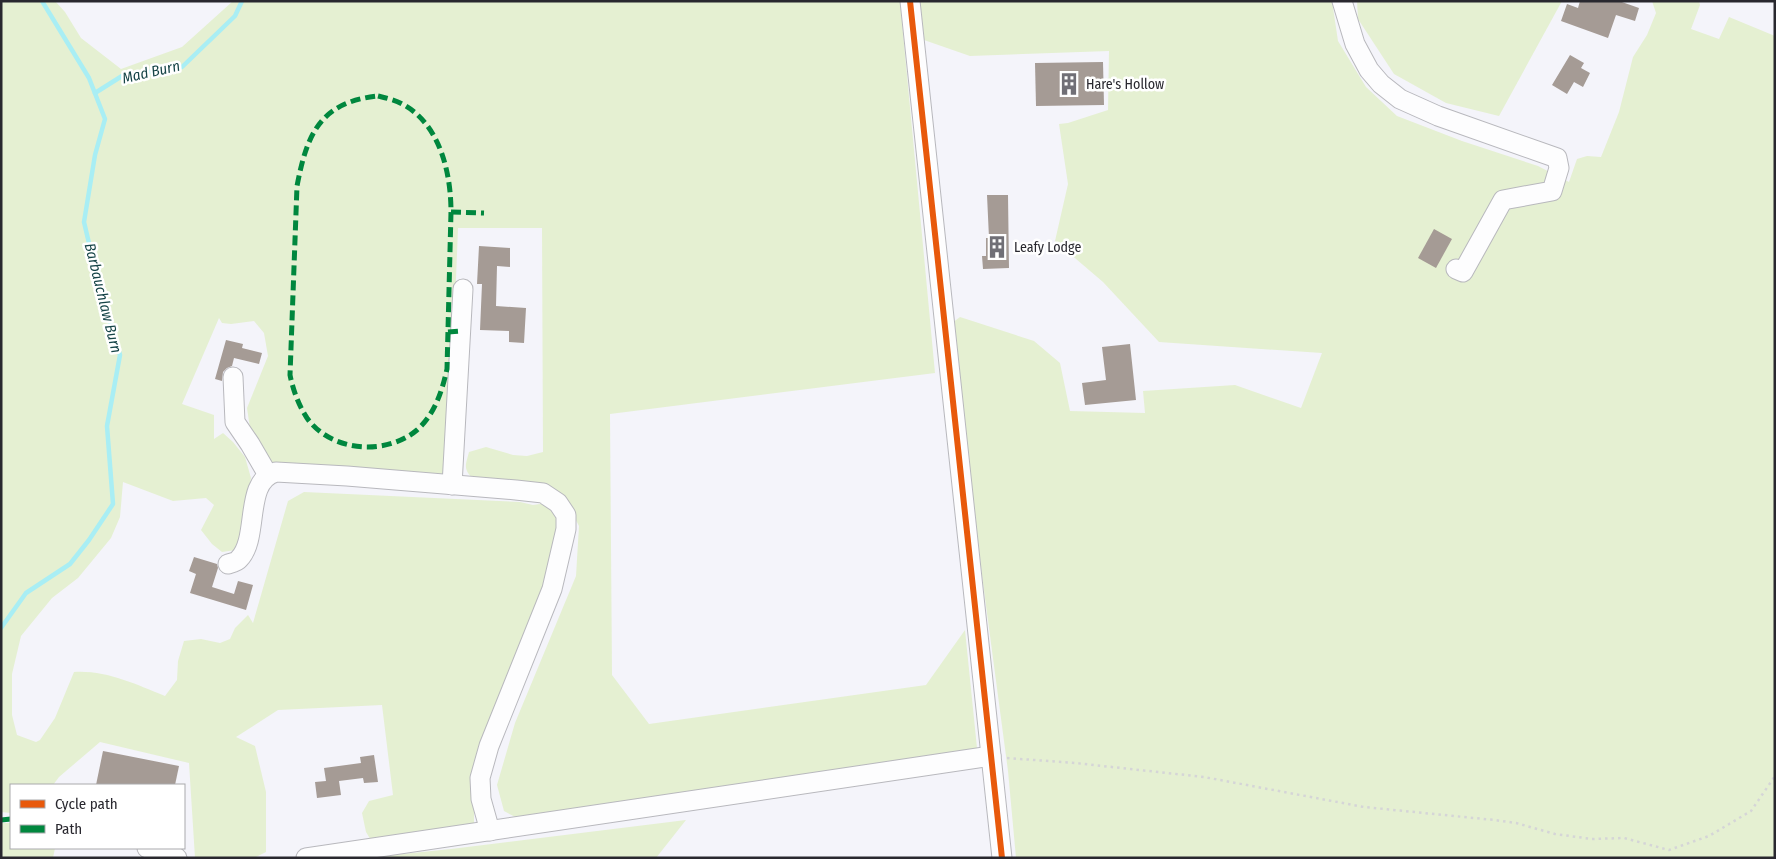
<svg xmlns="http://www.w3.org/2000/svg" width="1776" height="859" viewBox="0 0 1776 859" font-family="'Fira Sans Condensed',sans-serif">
<rect width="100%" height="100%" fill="#f4f4fa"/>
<g fill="#e5f0d2">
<path d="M1 1H55L65 12 81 38 121 69 182 47 233 1H900L935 373 610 414 612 675 649 724 926 685 965 630 977 748 519 819 504 811 497 785 515 723 576 576 579 526 565 499 475 481C463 469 465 467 469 452L486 447 513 455 527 456 543 452 542 228H458L449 459 446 475 279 466 269 460 251 435 247 408 268 356 264 333 254 321 231 324 222 323 219 318 182 404 214 415V439L223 433 233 442 245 457 251 478 241 531 236 550 222 552 212 544 201 530 214 505 206 498 173 501 123 482 120 517 111 538 78 578 52 598 21 636 12 674V715L17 735 36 742 40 740 55 718 74 672C106 670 135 684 165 696L177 680 178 661 184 641 201 639 220 643 230 639 235 628 248 615 253 623 288 501 304 492 520 502 533 505 547 503 560 515 547 583 474 785V825L372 842 366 832 362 813 369 801 393 795 382 705 278 710 236 737 255 746 266 792V852L254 858H195L189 763 100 742 59 777 53 785H11V813L1 812Z"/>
<path d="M920 1H1332L1338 41 1366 87 1397 116 1462 141 1538 166 1569 182 1577 159 1587 156 1601 157 1619 112 1633 57 1647 35 1656 13 1652 1H1699L1700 5 1691 29 1719 39 1729 17 1775 36V858H1016L1008 771 983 583 952 323 960 317 1034 341 1060 363 1070 411 1145 413 1143 391 1235 385 1301 408 1322 353 1159 342 1103 282 1055 241 1068 184 1059 124 1068 123 1108 110 1109 51 970 56 924 40Z"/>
<path d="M1357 1H1562L1499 116 1446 103 1394 74 1358 19Z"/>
<path d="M686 820 656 858H364L451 849Z"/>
<path d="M1 823H11V848H55L53 858H1Z"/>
</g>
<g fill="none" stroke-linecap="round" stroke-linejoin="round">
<g stroke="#a9eef4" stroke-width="4.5">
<path d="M95 93 122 76 182 67 235 16 242 1"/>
<path d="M1 628 26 593 70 564 89 540 113 504 107 426 120 355 96 273 84 222 95 155 105 119 89 78 42 1"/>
</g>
</g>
<g fill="#a59b95">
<path d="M1580 1H1619L1639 8 1635 21 1616 15 1608 38 1561 21 1567 4 1578 8Z"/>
<path d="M1570 55 1584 63 1581 68 1590 73 1583 87 1574 82 1567 94 1552 85Z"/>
<path d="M1103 62 1104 105 1036 106 1035 63Z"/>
<path d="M987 195H1008L1009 268 983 269 982 256H986V238H989Z"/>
<path d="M1434 229 1452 239 1436 268 1418 258Z"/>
<path d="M479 246 510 248V267L497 266 496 306 526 308 524 343 509 342V331L480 330 482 284H477Z"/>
<path d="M226 340 243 344 242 348 262 353 259 364 234 358 232 366 227 368 223 372 222 381 215 379Z"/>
<path d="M1130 344 1136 400 1085 405 1082 383 1106 380 1102 347Z"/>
<path d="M194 557 217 564 218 568 212 587 234 594 238 581 253 585 246 610 190 593 196 574 189 571Z"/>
<path d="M103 751 179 766 175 785H96Z"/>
<path d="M374 755 378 782 364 783 363 778 339 781 341 795 317 798 315 782 326 781 324 768 361 763 360 757Z"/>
</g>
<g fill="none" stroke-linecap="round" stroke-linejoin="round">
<defs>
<g id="minor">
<path d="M910 1 1002 858"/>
<path d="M1342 1 1355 44 1369 70 1381 84 1400 99 1438 116 1557 158 1559 168 1552 191 1503 200 1463 272 1456 269"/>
<path d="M233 377 235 422 250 444 268 475"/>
<path d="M452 485 463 289"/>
<path d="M228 564C232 563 237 562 239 559 260 538 243 481 276 472L347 476 516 490 543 493 558 503 566 515V529L552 589 489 746 480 778 481 799 490 831"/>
<path d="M147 848 168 851 177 858"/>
<path d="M306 858 991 756"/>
</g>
</defs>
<use href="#minor" stroke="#b8b8bd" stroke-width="21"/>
<path stroke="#d5d5d7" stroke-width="2.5" stroke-dasharray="2.5 4" stroke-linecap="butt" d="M1007 758 1075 763 1204 777 1364 807 1494 820 1516 823 1555 834 1592 839 1624 838 1669 850 1709 836 1751 811 1775 776"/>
<use href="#minor" stroke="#fdfdfe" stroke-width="19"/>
<g stroke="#00873e" stroke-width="5" stroke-dasharray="10 5" stroke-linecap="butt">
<path d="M378 96C386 98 396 100 404 105 440 125 451 173 451 212L447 369C442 391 435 414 417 430 386 456 331 452 307 418 299 406 293 390 290 375L297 186C307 134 320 102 378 96Z"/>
<path d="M451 212 484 213"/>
<path d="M448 332 461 331"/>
<path d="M1 820 11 819"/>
</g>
<defs>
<path id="cycleway" d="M910 1 1002 858"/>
</defs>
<use href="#cycleway" stroke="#fff" stroke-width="9"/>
<use href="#cycleway" stroke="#e8590c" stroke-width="6"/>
</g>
<defs>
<symbol id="building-bare" viewBox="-9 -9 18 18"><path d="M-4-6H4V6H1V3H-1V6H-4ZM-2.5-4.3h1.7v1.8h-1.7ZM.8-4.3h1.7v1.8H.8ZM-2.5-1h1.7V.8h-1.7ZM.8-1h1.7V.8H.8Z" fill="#706f76" stroke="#fff" stroke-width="2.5" paint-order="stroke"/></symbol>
</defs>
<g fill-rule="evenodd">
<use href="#building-bare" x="1053" y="68" width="32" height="32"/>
<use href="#building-bare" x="981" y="231" width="32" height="32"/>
</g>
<g text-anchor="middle" stroke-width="5" stroke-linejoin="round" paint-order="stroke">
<g font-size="14" fill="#29282f" stroke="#fff" text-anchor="start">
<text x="1086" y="89">Hare's Hollow</text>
<text x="1014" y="252">Leafy Lodge</text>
</g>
<g font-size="15" font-style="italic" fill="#164447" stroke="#fff">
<text transform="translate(151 72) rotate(-13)" y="5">Mad Burn</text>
<text transform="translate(103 298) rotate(76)" y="5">Barbauchlaw Burn</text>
</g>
</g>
<rect width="1776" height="859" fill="none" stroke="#29282f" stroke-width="5"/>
<rect x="10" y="784" width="175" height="65" fill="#ffffff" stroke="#a9a9ac"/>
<rect x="20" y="800" width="25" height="8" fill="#e8590c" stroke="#a9a9ac"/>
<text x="55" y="809" font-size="15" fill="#29282f">Cycle path</text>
<rect x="20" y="825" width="25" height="8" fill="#00873e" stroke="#a9a9ac"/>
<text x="55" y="834" font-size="15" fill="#29282f">Path</text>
</svg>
